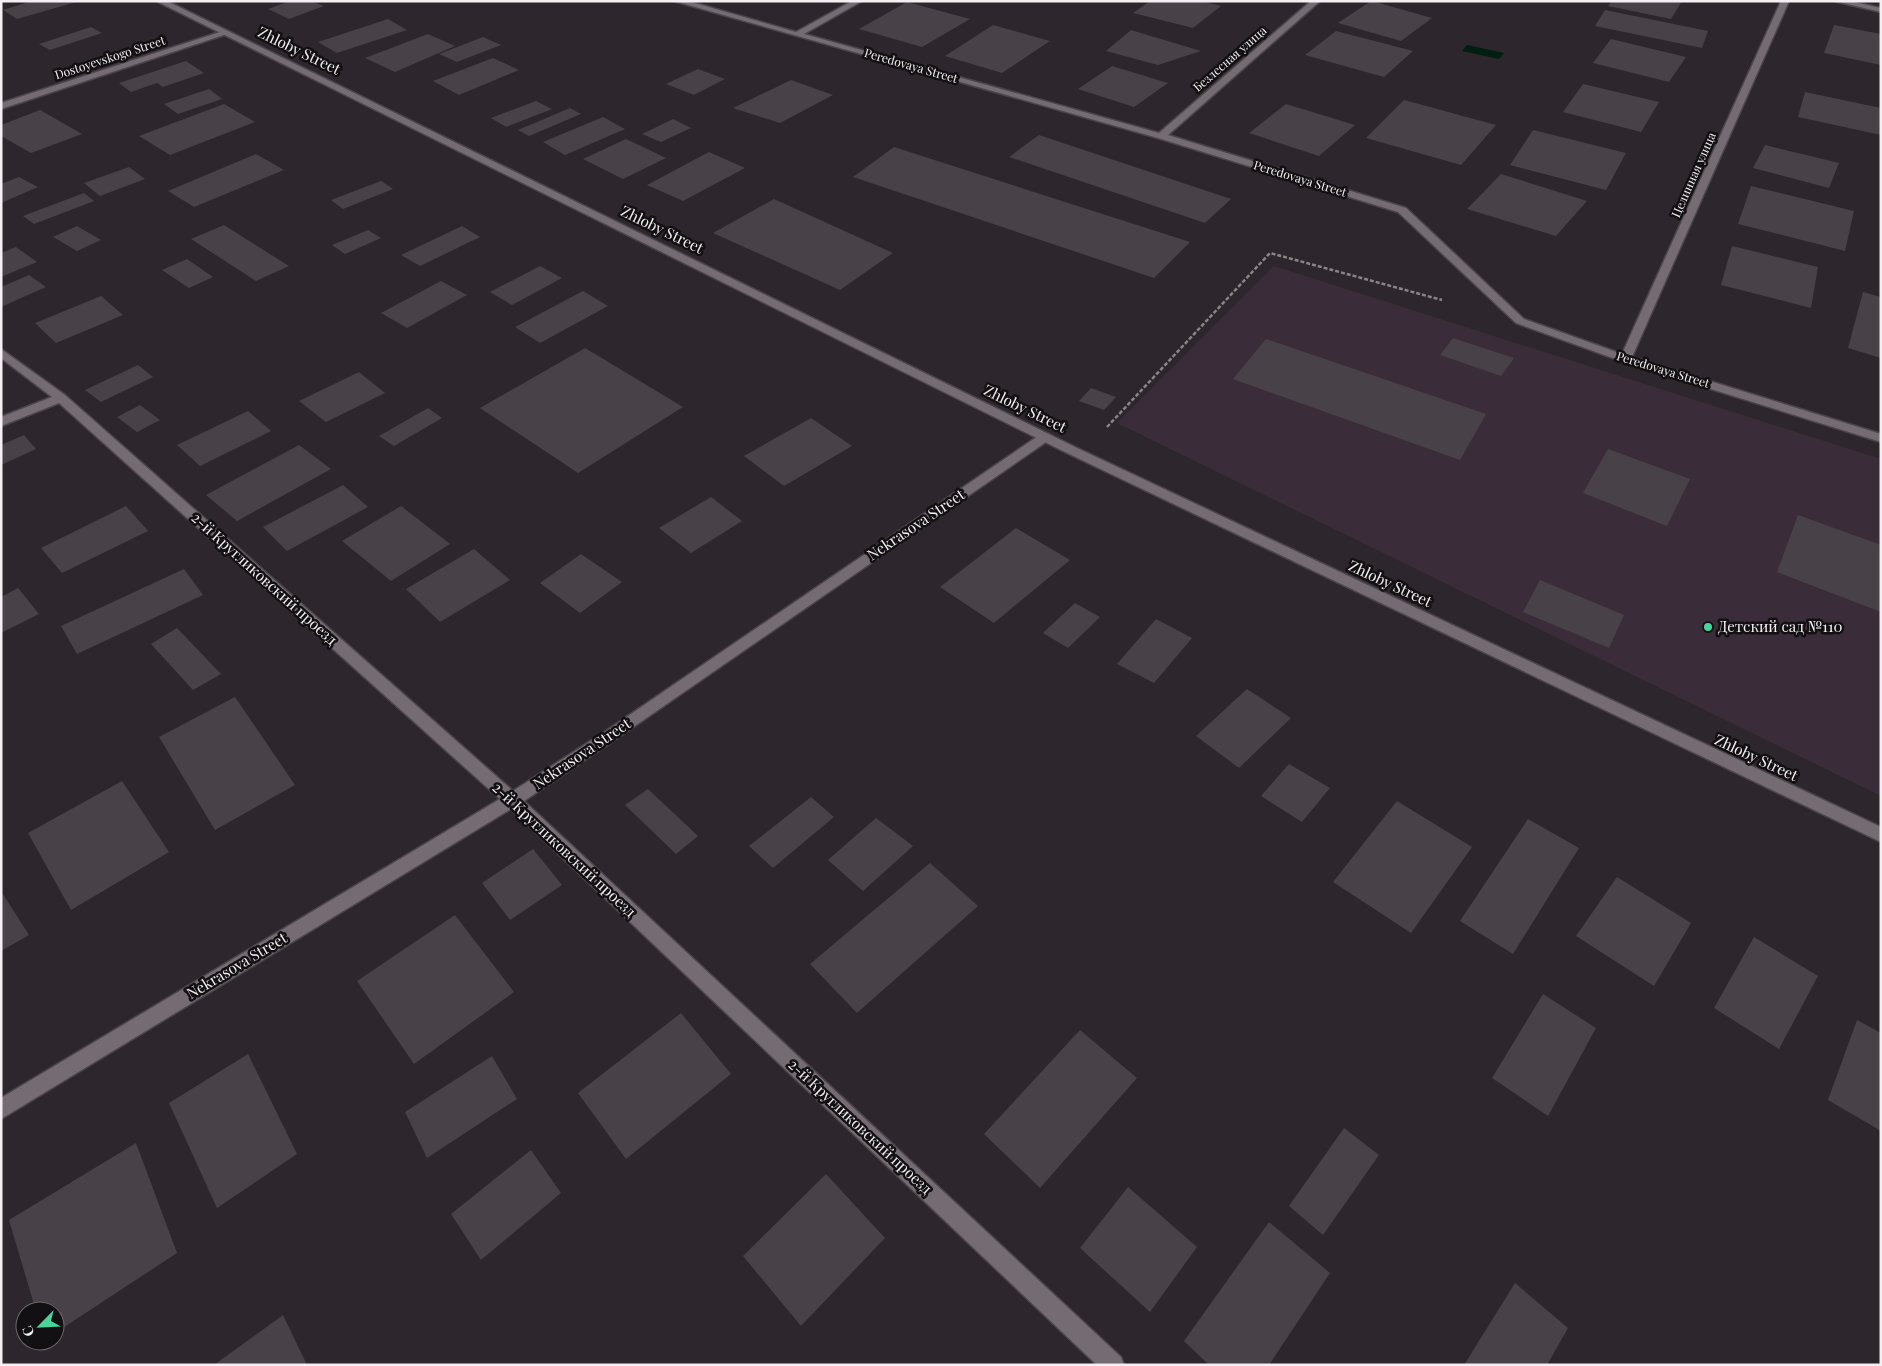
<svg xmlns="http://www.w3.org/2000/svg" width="1882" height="1366" viewBox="0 0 1882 1366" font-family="'Playfair Display',serif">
<rect width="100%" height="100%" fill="#2d262c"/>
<path fill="#3a2d39" d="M1274 266 1881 459V796L1117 423Z"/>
<path fill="#001f12" d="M1467 45 1504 53 1499 59 1462 51Z"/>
<g fill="#494148">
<path d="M32 1H76V2L17 19 3 10Z"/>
<path d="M290 1H311L324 6 289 19 268 9Z"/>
<path d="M1150 1H1202L1221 6 1193 28 1133 13Z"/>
<path d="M1371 1H1372L1432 18 1401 41 1338 23Z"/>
<path d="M1612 1H1682L1671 19 1608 6Z"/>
<path d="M907 2 970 19 922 47 859 29Z"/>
<path d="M1605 10 1708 31 1702 48 1595 26Z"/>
<path d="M388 19 407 30 337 53 318 42Z"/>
<path d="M993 25 1050 41 1002 73 945 56Z"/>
<path d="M1834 25 1881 34V65L1824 53Z"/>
<path d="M91 27 102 33 50 50 39 44Z"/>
<path d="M1131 30 1201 51 1158 65 1106 51Z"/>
<path d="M1336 31 1413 51 1384 77 1305 55Z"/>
<path d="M428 34 455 46 395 72 365 58Z"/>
<path d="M483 37 501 45 457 62 439 54Z"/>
<path d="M1611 39 1686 57 1669 82 1593 63Z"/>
<path d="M493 58 519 70 459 95 433 81Z"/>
<path d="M186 61 204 73 163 87 157 83 131 92 119 83Z"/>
<path d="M1112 66 1168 83 1134 107 1078 89Z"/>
<path d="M698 69 725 79 694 95 666 84Z"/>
<path d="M791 80 833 95 780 123 733 108Z"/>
<path d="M1583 84 1659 102 1641 132 1563 112Z"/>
<path d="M209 89 222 99 178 114 164 104Z"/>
<path d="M1805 92 1881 108V135L1798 117Z"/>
<path d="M1404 100 1496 125 1461 165 1366 138Z"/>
<path d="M536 101 552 109 506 127 491 118Z"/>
<path d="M224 104 255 122 170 155 139 136Z"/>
<path d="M1286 104 1355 125 1319 156 1249 133Z"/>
<path d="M570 108 581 114 529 136 518 130Z"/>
<path d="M40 110 82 134 31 153 1 136V125Z"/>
<path d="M603 117 625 129 565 155 543 142Z"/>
<path d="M673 119 691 128 661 142 642 134Z"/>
<path d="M1533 130 1626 153 1606 190 1510 165Z"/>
<path d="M1039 135 1231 199 1205 223 1009 157Z"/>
<path d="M626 139 666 158 623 179 583 159Z"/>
<path d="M1765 145 1839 163 1829 188 1753 168Z"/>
<path d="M894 147 1190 242 1154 278 853 177Z"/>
<path d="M709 152 745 168 683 201 647 185Z"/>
<path d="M256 154 284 170 194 207 168 191Z"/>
<path d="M129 167 145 179 100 196 84 183Z"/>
<path d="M1501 174 1587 201 1556 236 1467 209Z"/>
<path d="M19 177 38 187 1 203V184Z"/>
<path d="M381 181 393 189 343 209 331 200Z"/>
<path d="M1751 186 1854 211 1845 251 1738 224Z"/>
<path d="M84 193 94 201 34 224 23 216Z"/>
<path d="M774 199 893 253 840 290 713 233Z"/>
<path d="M224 225 289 266 256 281 191 239Z"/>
<path d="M77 226 101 240 77 251 53 237Z"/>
<path d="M462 226 480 237 420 266 401 255Z"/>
<path d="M368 230 381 238 345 254 332 245Z"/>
<path d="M1732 246 1818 267 1811 308 1721 285Z"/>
<path d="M16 247 37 262 1 277V253Z"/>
<path d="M187 259 213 277 189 288 162 270Z"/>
<path d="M540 266 562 278 512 305 490 292Z"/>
<path d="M29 275 46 287 1 307V287Z"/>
<path d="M441 281 467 295 407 328 381 313Z"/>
<path d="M583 291 608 306 540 343 515 327Z"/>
<path d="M1863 292 1881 297V358L1848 348Z"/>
<path d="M101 296 123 315 56 343 35 323Z"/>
<path d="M1453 338 1514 358 1501 376 1440 355Z"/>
<path d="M1266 339 1486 414 1460 460 1233 379Z"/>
<path d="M585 348 683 407 578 473 480 408Z"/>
<path d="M138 365 153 377 101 402 85 390Z"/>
<path d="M359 372 385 393 326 422 299 401Z"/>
<path d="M1091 388 1116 397 1104 410 1079 401Z"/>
<path d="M140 405 160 420 137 432 117 417Z"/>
<path d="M428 408 442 418 394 446 379 436Z"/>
<path d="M248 411 271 431 200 466 177 445Z"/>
<path d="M811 418 852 446 784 486 744 456Z"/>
<path d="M24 435 36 449 1 465V445Z"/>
<path d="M299 445 331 469 237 521 206 495Z"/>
<path d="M1608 449 1690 479 1667 526 1583 493Z"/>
<path d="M343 485 368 507 287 551 263 527Z"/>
<path d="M711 497 742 521 691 553 659 528Z"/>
<path d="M126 506 148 531 62 573 41 548Z"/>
<path d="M401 506 450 544 391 581 342 541Z"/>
<path d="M1798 515 1881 545V612L1777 572Z"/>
<path d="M1016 528 1070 560 994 623 940 587Z"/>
<path d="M474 549 510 580 440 622 406 589Z"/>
<path d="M581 554 622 582 580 613 540 583Z"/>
<path d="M184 569 203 595 77 654 61 626Z"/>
<path d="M1540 580 1624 615 1609 648 1523 612Z"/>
<path d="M18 588 39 614 1 633V597Z"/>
<path d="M1075 603 1100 617 1068 648 1043 633Z"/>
<path d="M1156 619 1192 638 1154 683 1117 664Z"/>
<path d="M177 628 221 674 193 690 151 644Z"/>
<path d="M1247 689 1291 718 1239 768 1196 736Z"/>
<path d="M235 697 295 785 215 830 159 737Z"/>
<path d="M1289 764 1330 788 1302 822 1261 796Z"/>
<path d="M122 781 169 852 71 910 28 833Z"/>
<path d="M648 789 698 836 676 854 625 805Z"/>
<path d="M811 797 834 817 773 868 749 846Z"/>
<path d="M1397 801 1472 847 1411 933 1333 882Z"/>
<path d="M876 818 913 846 863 891 828 860Z"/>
<path d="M1528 819 1579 848 1513 954 1460 921Z"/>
<path d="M533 849 562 885 510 920 482 883Z"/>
<path d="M930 863 978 906 857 1013 810 964Z"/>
<path d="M1617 877 1691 923 1654 986 1576 936Z"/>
<path d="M1 891 29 935 1 951Z"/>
<path d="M455 915 514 992 414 1064 357 981Z"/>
<path d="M1754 937 1818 976 1779 1049 1714 1008Z"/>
<path d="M1543 994 1596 1028 1548 1116 1492 1078Z"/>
<path d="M681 1013 731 1074 626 1159 578 1093Z"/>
<path d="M1857 1020 1881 1033V1131L1828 1100Z"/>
<path d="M1080 1030 1137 1078 1040 1188 984 1134Z"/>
<path d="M248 1054 297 1154 217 1208 169 1103Z"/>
<path d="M492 1056 517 1099 427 1158 405 1112Z"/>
<path d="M1344 1128 1379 1155 1323 1235 1289 1206Z"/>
<path d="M136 1143 177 1253 55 1333V1311H36L9 1220Z"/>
<path d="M531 1150 561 1193 481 1260 451 1214Z"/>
<path d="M826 1174 885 1238 801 1326 743 1256Z"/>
<path d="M1128 1187 1197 1247 1150 1312 1080 1248Z"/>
<path d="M1269 1222 1330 1273 1269 1365H1209L1184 1341Z"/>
<path d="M1515 1283 1568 1328 1547 1365H1464Z"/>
<path d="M283 1315 307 1365H214Z"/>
</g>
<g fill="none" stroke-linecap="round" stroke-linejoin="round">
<defs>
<g id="minor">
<path d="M674 1H688L796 32 852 1H862L804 34 1159 133 1311 1H1320L1168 135 1406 208 1524 319 1622 354 1781 1H1789L1632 357 1881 434V442L1621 361 1516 323 1398 212 1158 138Z"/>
<path d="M1834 1H1850L1881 8V12Z"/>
<path d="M223 31 230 33 1 109V103Z"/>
<path d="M1 349 65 395 513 791 606 731 1041 434H1049L1051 437 1049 440 616 739 524 801 1121 1357 1124 1365H1097L511 809 1 1119V1098L500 799 59 403 1 426V417L52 397 1 358Z"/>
</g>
<path id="tertiary" d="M156 1H167L1075 447 1881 827V842L1067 453Z"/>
</defs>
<use href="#minor" stroke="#4b454b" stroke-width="3"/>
<use href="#tertiary" stroke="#4b454b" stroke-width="3"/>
<path stroke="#8a8489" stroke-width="2.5" stroke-dasharray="4 2" stroke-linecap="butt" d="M1107 427 1270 253 1442 300"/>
<use href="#minor" fill="#746b73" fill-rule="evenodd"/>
<use href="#tertiary" fill="#746b73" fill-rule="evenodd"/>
</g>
<circle fill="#4ad49c" stroke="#131013" stroke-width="2" cx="1708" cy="627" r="5"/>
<g text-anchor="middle" stroke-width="5" stroke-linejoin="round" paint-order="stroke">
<g font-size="12" fill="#f5eff4" stroke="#131013">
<text transform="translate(110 58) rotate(-18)" y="4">Dostoyevskogo Street</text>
<text transform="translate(1230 59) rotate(-41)" y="4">Безлесная улица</text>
<text transform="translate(911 66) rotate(16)" y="4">Peredovaya Street</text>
<text transform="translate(1694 175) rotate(-66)" y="4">Целинная улица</text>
<text transform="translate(1300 179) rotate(17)" y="4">Peredovaya Street</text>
<text transform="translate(1663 370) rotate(17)" y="4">Peredovaya Street</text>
</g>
<g font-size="15" fill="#f5eff4" stroke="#131013">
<text transform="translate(299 51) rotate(26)" y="5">Zhloby Street</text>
<text transform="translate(662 230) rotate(26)" y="5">Zhloby Street</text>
<text transform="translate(1025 409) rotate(26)" y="5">Zhloby Street</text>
<text transform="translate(916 525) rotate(-34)" y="5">Nekrasova Street</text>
<text transform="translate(264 579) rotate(42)" y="5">2-й Кругликовский проезд</text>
<text transform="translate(1390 584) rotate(25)" y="5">Zhloby Street</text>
<text transform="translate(582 754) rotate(-34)" y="5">Nekrasova Street</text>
<text transform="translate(1756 758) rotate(25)" y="5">Zhloby Street</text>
<text transform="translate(564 850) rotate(43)" y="5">2-й Кругликовский проезд</text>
<text transform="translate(237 966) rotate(-31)" y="5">Nekrasova Street</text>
<text transform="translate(860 1127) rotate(43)" y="5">2-й Кругликовский проезд</text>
</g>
<g font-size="15" fill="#f5eff4" stroke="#131013" text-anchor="start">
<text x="1718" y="632">Детский сад №110</text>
</g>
</g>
<rect width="1882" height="1366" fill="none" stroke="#f5eff4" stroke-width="5"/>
<g transform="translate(40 1326) rotate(246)"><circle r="24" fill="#131013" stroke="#6d696d"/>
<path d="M0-4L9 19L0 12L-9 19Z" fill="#4ad49c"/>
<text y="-8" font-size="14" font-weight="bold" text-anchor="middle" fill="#f5eff4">С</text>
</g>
</svg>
